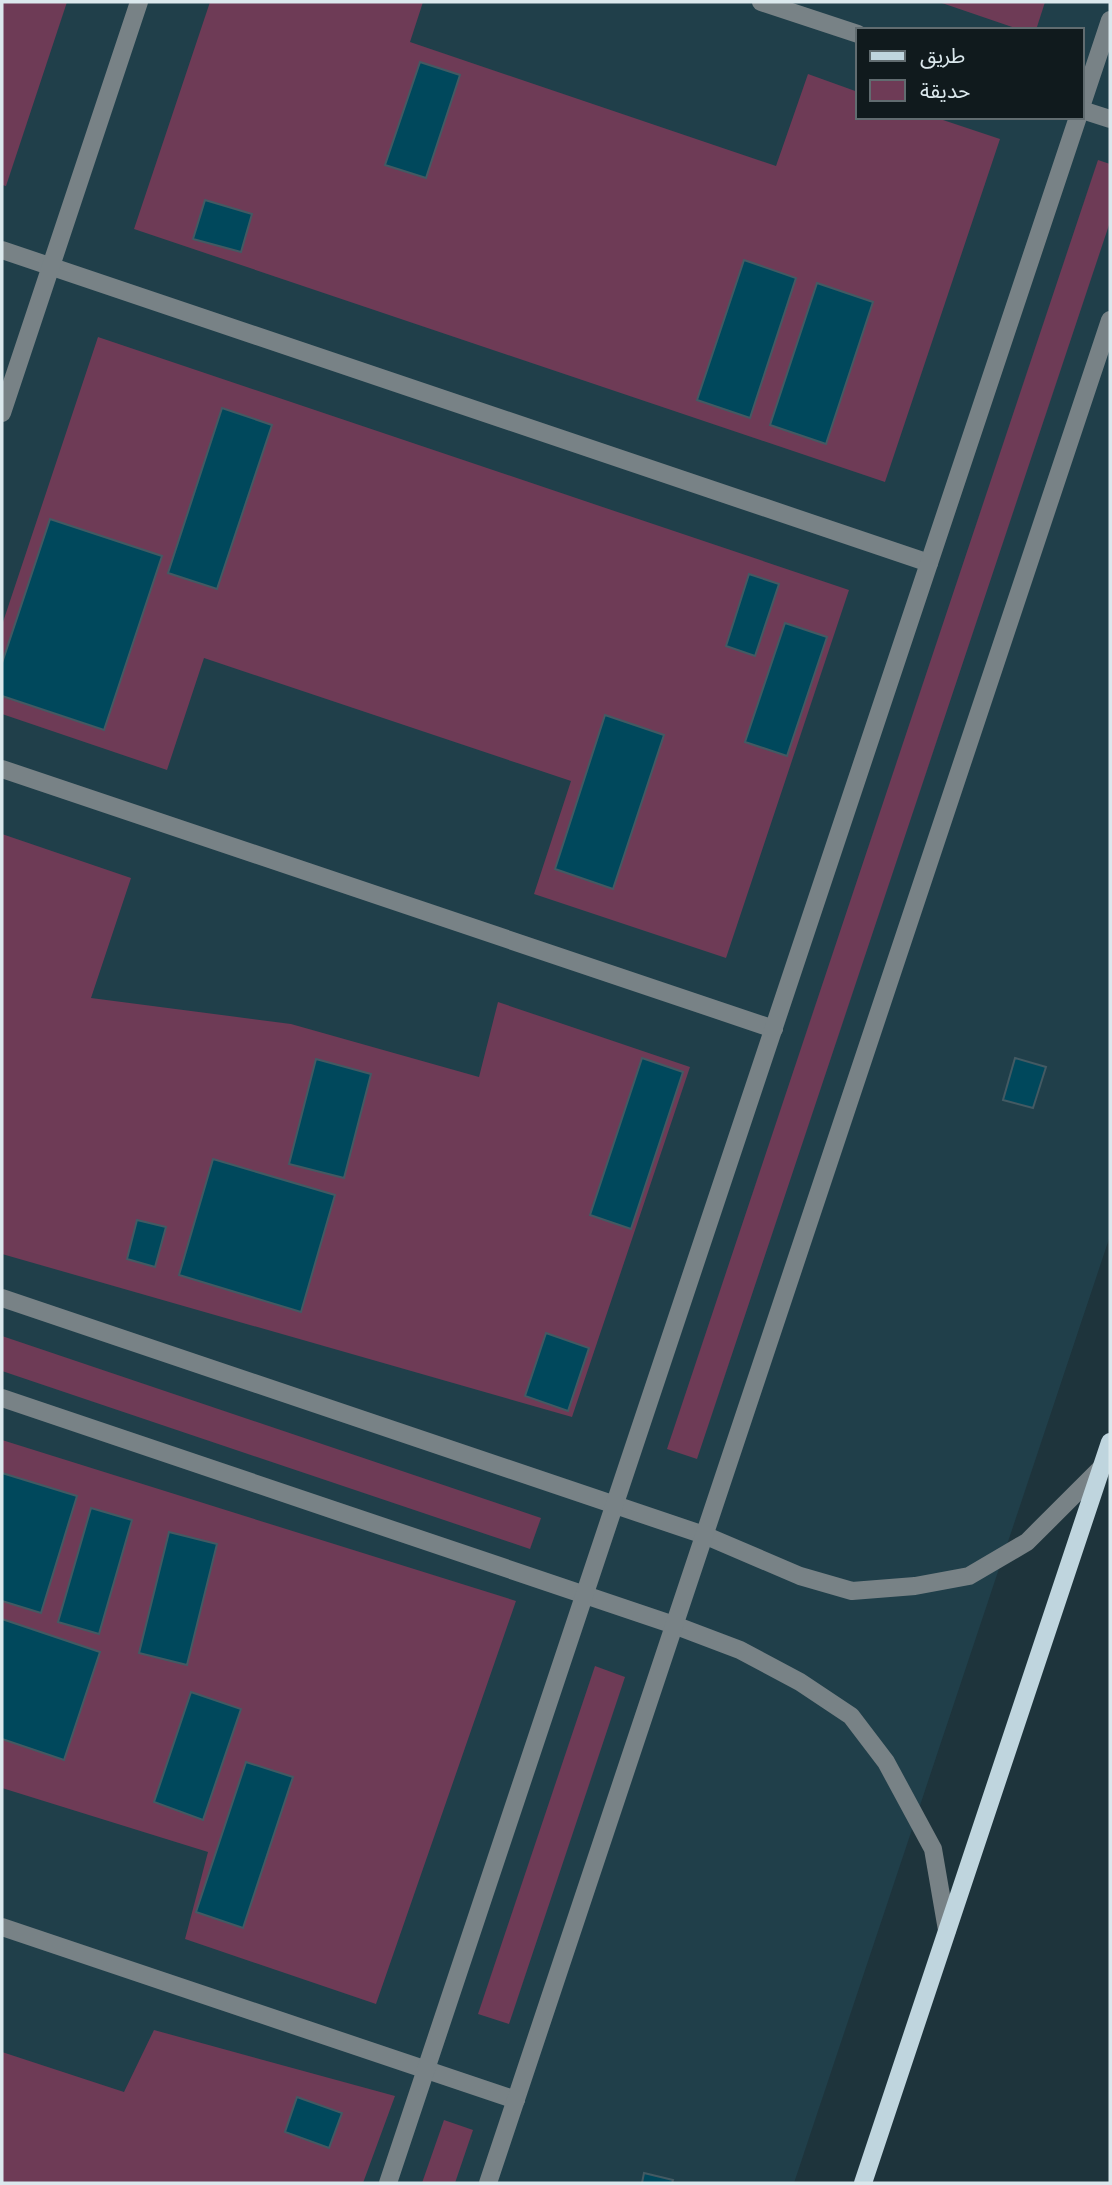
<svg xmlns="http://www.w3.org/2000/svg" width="1112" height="2185" viewBox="0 0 1112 2185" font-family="'PT Sans','Noto Sans Arabic',sans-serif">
<rect width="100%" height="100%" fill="#1e343c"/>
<path fill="#203f4a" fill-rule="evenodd" d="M2 2H1110V1236L794 2183H2ZM858 30H1082V117H858Z"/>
<g fill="#6e3b56">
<path d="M2 2H67L6 186 2 185Z"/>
<path d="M210 2H423L410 42 776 166 808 74 858 92V117H934L1000 139 885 482 134 229Z"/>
<path d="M939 2H1045L1036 30H1021Z"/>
<path d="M1098 160 1110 164V222L697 1459 667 1449Z"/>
<path d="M98 337 849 590 726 958 534 894 571 781 204 658 167 770 2 714V625Z"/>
<path d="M2 834 131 878 91 998 291 1024 479 1077 498 1002 690 1067 572 1417 2 1254Z"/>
<path d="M2 1336 541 1518 530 1549 2 1371Z"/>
<path d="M2 1440 516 1601 376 2004 185 1939 208 1852 2 1788Z"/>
<path d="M595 1666 625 1677 509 2024 478 2014Z"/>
<path d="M154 2030 395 2096 363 2183H2V2052L124 2092Z"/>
<path d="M444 2120 473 2130 455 2183H422Z"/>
</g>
<g fill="#00485c" stroke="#435a63" stroke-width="2">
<path d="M420 62 460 75 426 178 385 165Z"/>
<path d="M205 200 252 214 241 252 193 239Z"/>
<path d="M744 260 796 278 750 418 697 400Z"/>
<path d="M817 283 873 302 826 444 770 425Z"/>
<path d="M222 408 272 425 217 589 168 573Z"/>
<path d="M50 519 162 556 104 730 2 696V663Z"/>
<path d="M749 574 779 584 755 656 726 646Z"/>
<path d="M785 623 827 637 787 756 745 742Z"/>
<path d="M605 715 664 735 613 889 555 869Z"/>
<path d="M642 1058 683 1072 631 1229 590 1215Z"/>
<path d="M1015 1058 1046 1067 1033 1108 1003 1100Z"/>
<path d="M316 1059 371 1074 344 1178 289 1164Z"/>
<path d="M213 1159 335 1195 301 1312 179 1275Z"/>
<path d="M137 1220 166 1227 155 1267 127 1259Z"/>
<path d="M546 1333 589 1348 568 1411 525 1396Z"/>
<path d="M2 1473 77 1496 41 1613 2 1601Z"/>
<path d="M91 1508 132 1520 99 1634 58 1622Z"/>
<path d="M169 1532 217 1544 187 1665 139 1653Z"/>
<path d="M2 1619 100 1652 64 1760 2 1739Z"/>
<path d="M191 1692 241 1709 203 1820 154 1802Z"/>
<path d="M246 1762 293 1777 243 1928 196 1912Z"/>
<path d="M297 2097 342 2113 329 2148 285 2132Z"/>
<path d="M644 2173 673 2180 672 2183H642Z"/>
</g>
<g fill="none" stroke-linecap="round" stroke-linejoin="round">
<g stroke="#788286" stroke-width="18">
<path d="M761 2 858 34"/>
<path d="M1082 104 1110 20"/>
<path d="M1082 110 1110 119"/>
<path d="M2 250 929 563"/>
<path d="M2 413 139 2"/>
<path d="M2 769 774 1029"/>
<path d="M2 1298 704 1535 800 1576 852 1591 915 1586 969 1576 1027 1542 1102 1467"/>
<path d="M2 1398 674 1625 740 1650 800 1682 851 1716 886 1762 933 1849 947 1930"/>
<path d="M2 1927 516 2100"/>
<path d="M388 2183 1078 117"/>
<path d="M488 2183 1110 320"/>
</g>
<path stroke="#bfd5de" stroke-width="18" d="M863 2183 1110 1442"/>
</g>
<rect width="1112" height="2185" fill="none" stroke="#dbe8ed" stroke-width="7"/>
<rect x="856" y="28" width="228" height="91" fill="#101a1d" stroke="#616c70" stroke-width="2"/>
<rect x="870" y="51" width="35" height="10" fill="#bfd5de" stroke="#616c70" stroke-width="2"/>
<text x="920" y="63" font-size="21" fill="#dbe8ed">طريق</text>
<rect x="870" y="80" width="35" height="21" fill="#6e3b56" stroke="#616c70" stroke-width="2"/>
<text x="920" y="98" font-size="21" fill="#dbe8ed">حديقة</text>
</svg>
